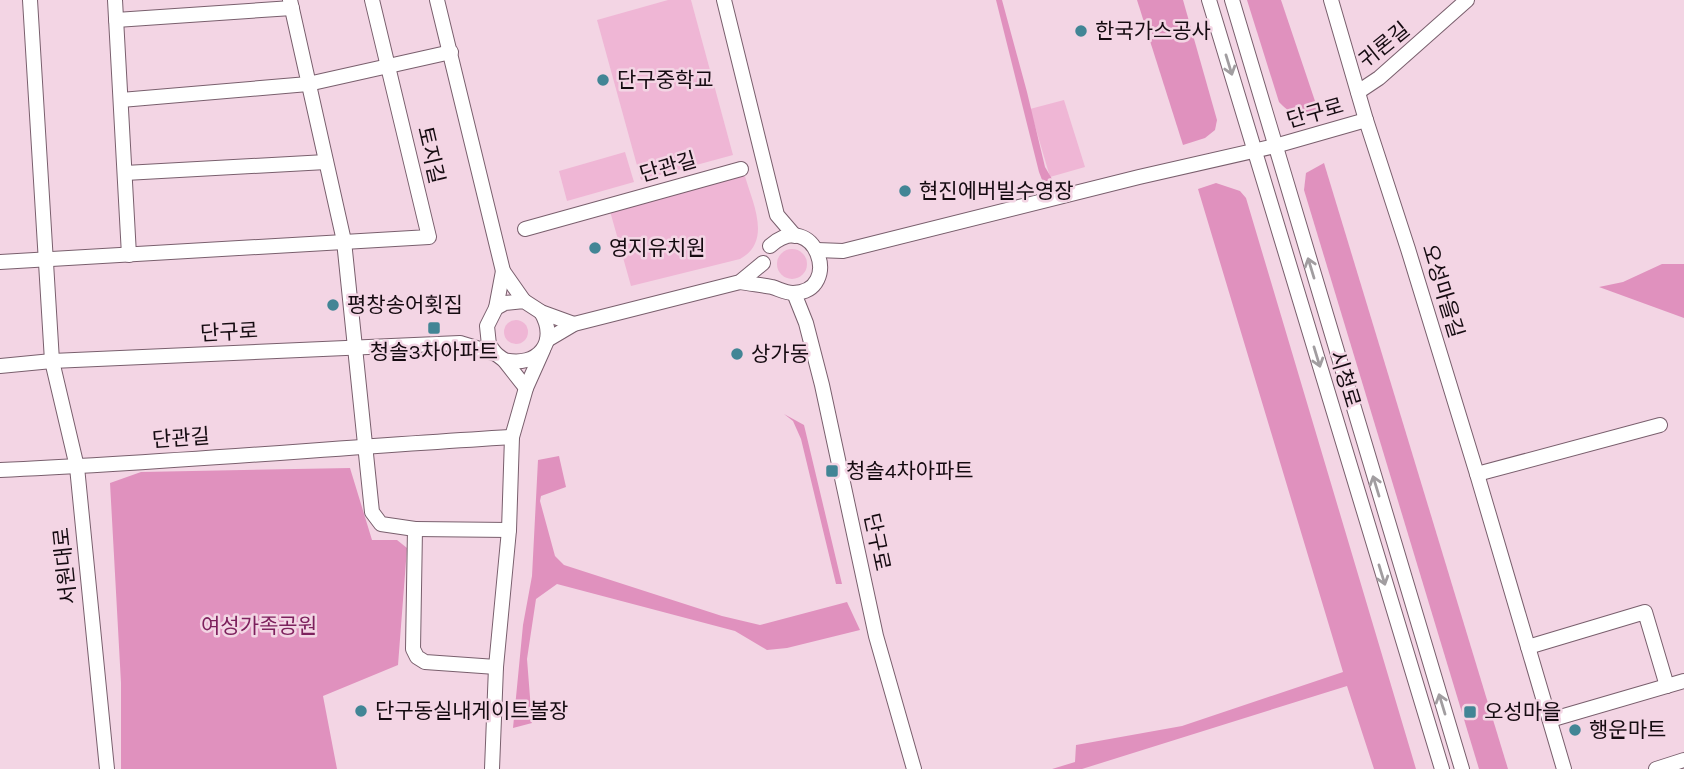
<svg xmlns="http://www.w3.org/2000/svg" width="1684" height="769" viewBox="0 0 1684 769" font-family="Karla,'Noto Sans KR',sans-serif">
<rect width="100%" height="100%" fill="#f3d5e4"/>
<g fill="#efb6d5">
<path d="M668 0H691L733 155 641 180 597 20Z"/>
<path d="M1064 100 1085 167 1050 177 1030 109Z"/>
<path d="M625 152 634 182 567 201 559 171Z"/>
<path d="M744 173C752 202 773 241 740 259L631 286 610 211Z"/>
<circle cx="792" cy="264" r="15"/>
<circle cx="516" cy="332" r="12"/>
</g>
<g fill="#e091be">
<path d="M996 0H1002L1027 92 1045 167 1055 184 1044 185 1039 172Z"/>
<path d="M1137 0H1183L1217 120 1215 130 1205 138 1183 145Z"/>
<path d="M1247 0H1281L1318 110C1300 118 1292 116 1279 102Z"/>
<path d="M1324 163 1508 769H1479L1304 190 1306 173Z"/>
<path d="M1216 183 1240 191 1246 198 1416 769H1374L1347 686 1082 769H1052L1075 762 1076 745 1182 726 1343 672 1198 189Z"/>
<path d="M1662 264H1684V318L1599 287 1623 282Z"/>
<path d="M784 414 804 425 842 584H836L801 439 793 421Z"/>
<path d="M559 456 566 487 541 496 540 501 555 556 564 565 722 616 760 625 847 602 860 630 787 648 767 650 735 631 557 584 536 599 527 659 532 723 513 728 523 625 532 576 538 460Z"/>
<path d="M350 468 372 540H397L407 548 398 665 323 696 337 769H121V683L110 483 141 472Z"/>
</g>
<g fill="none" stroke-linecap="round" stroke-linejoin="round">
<defs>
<g id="minor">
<path d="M30 0 52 361 77 467 107 769"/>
<path d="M115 0 129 255"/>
<path d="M290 0 344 241 372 512 381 524 415 529 413 649 417 657 425 662 496 667"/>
<path d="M437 0 503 271 524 301"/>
<path d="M724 0 777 215 795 236"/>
<path d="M1209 0 1442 769"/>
<path d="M1232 0 1462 769"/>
<path d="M1331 0 1366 120 1408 249 1477 474 1564 769"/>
<path d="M116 20 292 8"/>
<path d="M1358 92 1379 78 1467 0"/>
<path d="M121 100 308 84 451 52"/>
<path d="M125 173 326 162"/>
<path d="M525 229 741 169"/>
<path d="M817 250 843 251 1139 177 1275 146 1366 120"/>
<path d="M0 262 429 237 372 0"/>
<path d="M740 282C751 284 762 285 772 287 779 289 785 293 793 293 844 292 815 206 770 246"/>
<path d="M794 293 806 323 822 385 876 636 914 769"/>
<path d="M496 308 503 271"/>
<path d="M547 340 574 324 740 282 763 263"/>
<path d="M496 354 489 345 487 326 496 308 505 303 524 301 541 312 574 324"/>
<path d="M504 360C538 368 559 342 541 312"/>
<path d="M0 366 52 361 460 343 496 354 504 360 526 388"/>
<path d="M0 470C171 463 341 447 512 437"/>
<path d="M1477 474 1660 425"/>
<path d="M415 529 509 530"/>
<path d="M1528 647 1645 612 1667 686"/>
<path d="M1550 720 1684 681"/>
<path d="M492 769 496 667 509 530 512 437 526 388 543 350"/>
<path d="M1656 769 1684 760"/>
</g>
</defs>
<use href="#minor" stroke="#795f6d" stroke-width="16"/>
<use href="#minor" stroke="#fff" stroke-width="14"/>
</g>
<defs><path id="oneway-shaft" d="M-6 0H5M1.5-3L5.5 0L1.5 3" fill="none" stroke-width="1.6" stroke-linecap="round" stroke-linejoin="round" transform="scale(1.75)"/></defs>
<g stroke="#a19da0">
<use href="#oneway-shaft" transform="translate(1229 65) rotate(73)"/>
<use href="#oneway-shaft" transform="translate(1311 268) rotate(-107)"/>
<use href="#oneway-shaft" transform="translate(1317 357) rotate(73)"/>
<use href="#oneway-shaft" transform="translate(1376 486) rotate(-107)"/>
<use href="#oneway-shaft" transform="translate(1382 575) rotate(73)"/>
<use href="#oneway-shaft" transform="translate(1442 704) rotate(-107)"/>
</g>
<g fill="#428595" stroke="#f3d5e4" stroke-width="2.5">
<circle cx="1081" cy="31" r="7"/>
<circle cx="603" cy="80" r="7"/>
<circle cx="905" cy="191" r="7"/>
<circle cx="595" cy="248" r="7"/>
<circle cx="333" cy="305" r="7"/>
<rect x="427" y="321" width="14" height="14" rx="3.5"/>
<circle cx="737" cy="354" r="7"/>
<rect x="825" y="464" width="14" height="14" rx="3.5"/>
<circle cx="361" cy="711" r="7"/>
<rect x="1463" y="705" width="14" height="14" rx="3.5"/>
<circle cx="1575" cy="730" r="7"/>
</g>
<g text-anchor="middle" stroke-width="5" stroke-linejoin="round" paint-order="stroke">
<g font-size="21" fill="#150b11" stroke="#f3d5e4" text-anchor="start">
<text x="1095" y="38">한국가스공사</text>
<text x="617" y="87">단구중학교</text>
<text x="919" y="198">현진에버빌수영장</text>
<text x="609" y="255">영지유치원</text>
<text x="347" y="312">평창송어횟집</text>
<text x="434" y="359" text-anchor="middle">청솔3차아파트</text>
<text x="751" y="361">상가동</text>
<text x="846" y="478">청솔4차아파트</text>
<text x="375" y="718">단구동실내게이트볼장</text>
<text x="1484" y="719">오성마을</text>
<text x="1589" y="737">행운마트</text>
</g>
<g font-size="21" fill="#150b11" stroke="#f3d5e4">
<text transform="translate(1384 45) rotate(-39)" y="7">귀론길</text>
<text transform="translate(1315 113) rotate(-16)" y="7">단구로</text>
<text transform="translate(431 155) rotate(77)" y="7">토지길</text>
<text transform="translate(668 167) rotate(-16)" y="7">단관길</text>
<text transform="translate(1443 291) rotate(73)" y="7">오성마을길</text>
<text transform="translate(229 332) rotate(-3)" y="7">단구로</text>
<text transform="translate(1345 379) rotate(73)" y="7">시청로</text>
<text transform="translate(181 438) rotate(-4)" y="7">단관길</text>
<text transform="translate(877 542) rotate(78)" y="7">단구로</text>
<text transform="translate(65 566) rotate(-96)" y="7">서원대로</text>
</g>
<g font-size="21" fill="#7d215d" stroke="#f3d5e4">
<text x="259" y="633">여성가족공원</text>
</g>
</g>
</svg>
